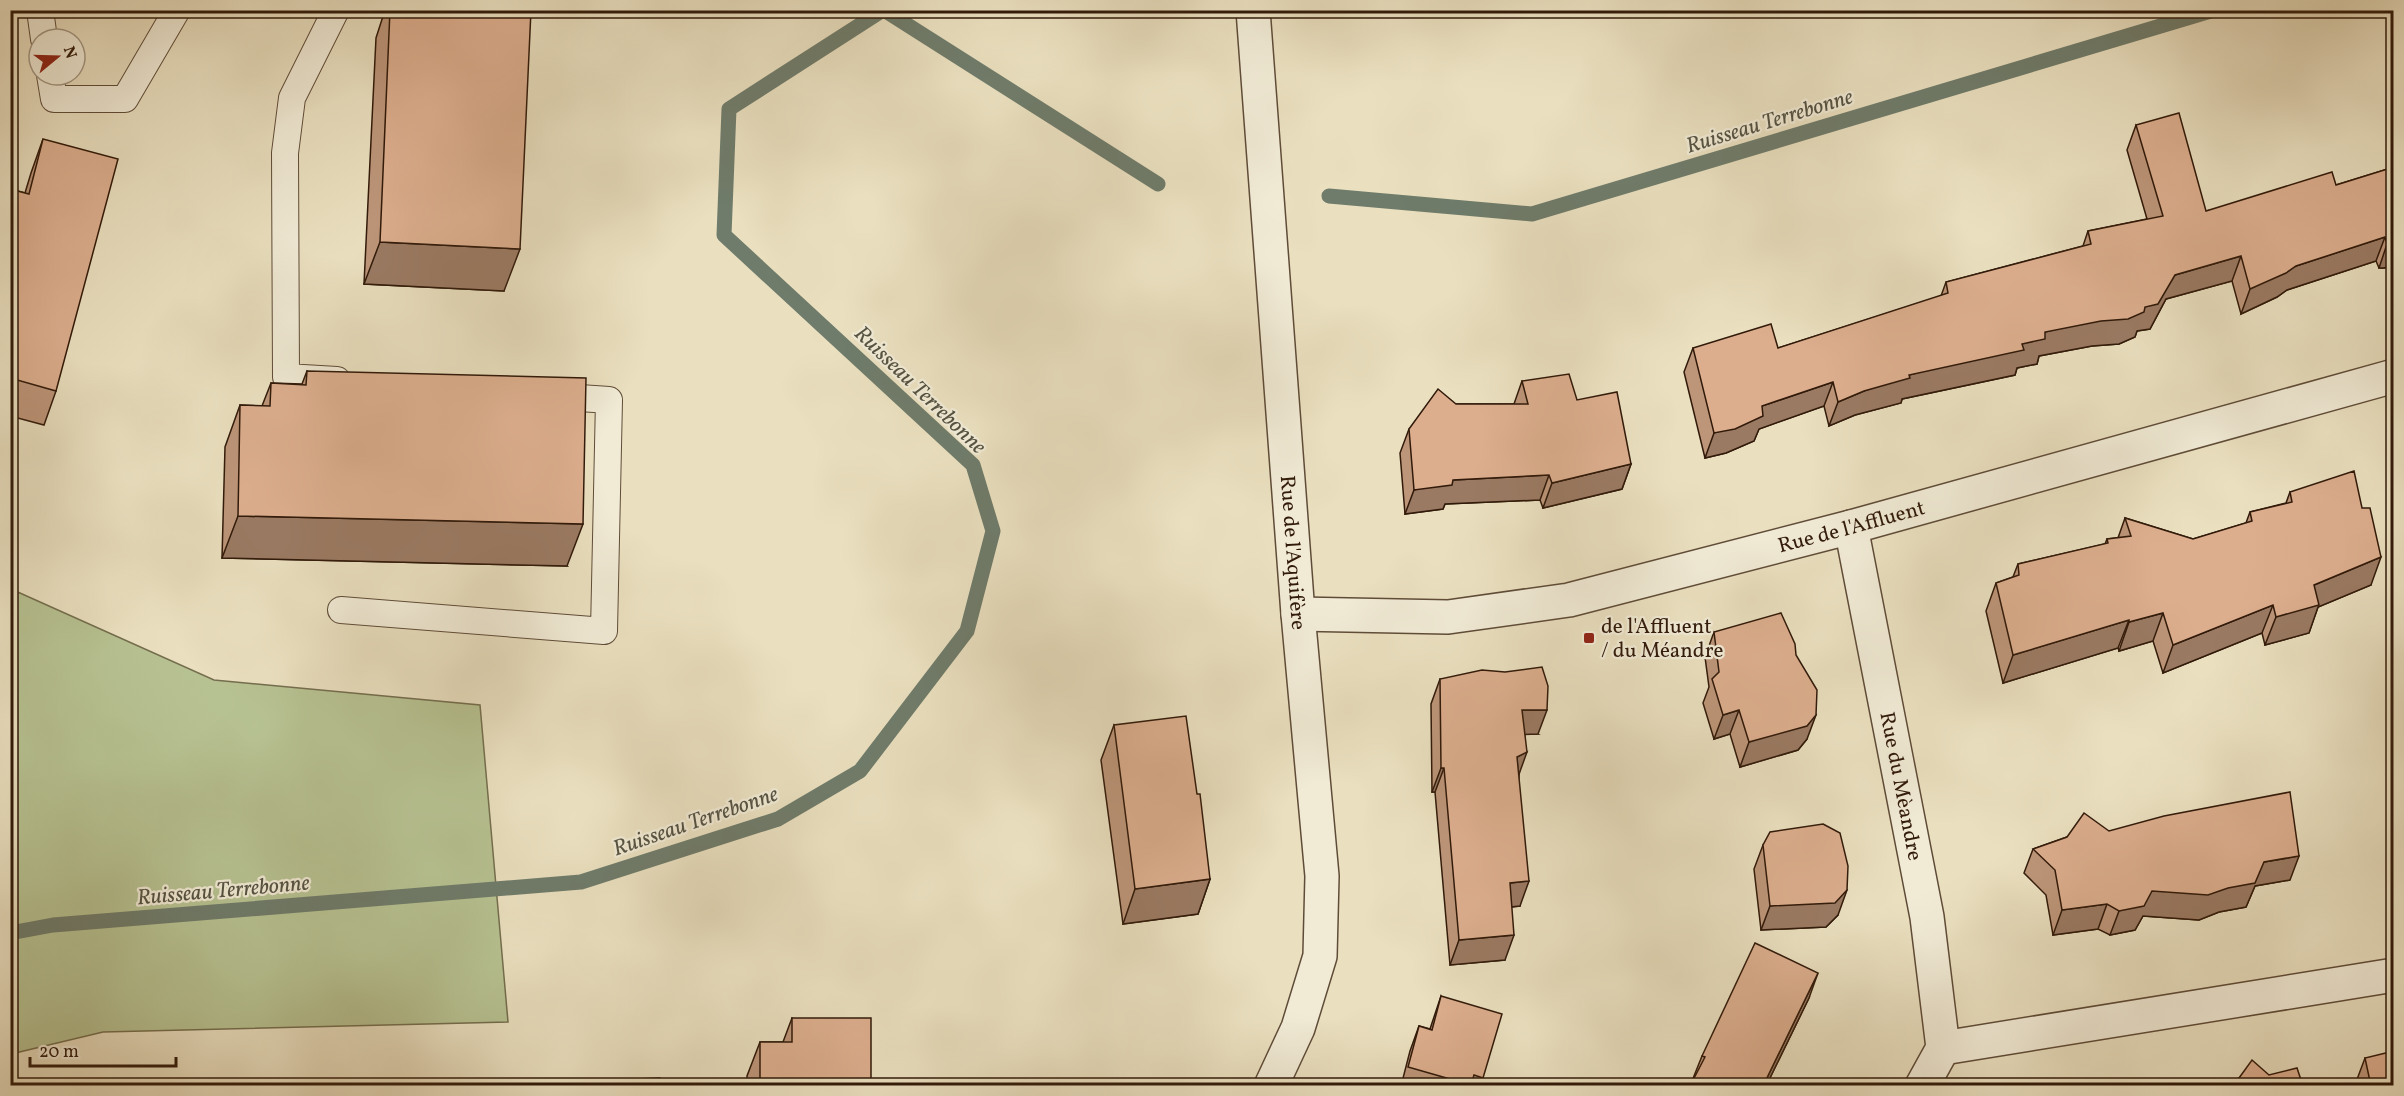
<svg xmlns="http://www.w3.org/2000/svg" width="2404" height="1096" viewBox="0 0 2404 1096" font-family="Vollkorn,serif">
<rect width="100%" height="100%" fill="#eae0c0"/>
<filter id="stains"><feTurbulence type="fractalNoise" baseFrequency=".00333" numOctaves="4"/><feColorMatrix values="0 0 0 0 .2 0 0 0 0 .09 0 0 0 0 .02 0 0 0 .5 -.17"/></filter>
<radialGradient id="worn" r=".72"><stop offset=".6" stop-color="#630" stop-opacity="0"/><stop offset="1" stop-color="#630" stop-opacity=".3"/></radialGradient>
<path fill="#b7c292" stroke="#746e4e" stroke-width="1.5" d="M11 589 214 680 480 705 508 1022 103 1032 11 1054Z"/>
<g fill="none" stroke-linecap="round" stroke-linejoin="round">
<g stroke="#6f7c6b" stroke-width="15">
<path d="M884 10 1158 184"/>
<path d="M1329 196 1532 214 2214 10"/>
<path d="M10 933 53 925 581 882 778 819 860 771 967 631 993 531 973 465 724 235 729 109 883 10"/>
</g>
<defs>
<g id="lane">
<path d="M40 10 44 39"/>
<path d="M336 10 292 98 285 153 286 377 337 380"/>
<path d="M50 75 54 99H125L177 10"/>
<path d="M341 610 604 631 609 400 550 396"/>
</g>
<g id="street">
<path id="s1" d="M1253 10 1298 614 1322 876 1320 956 1298 1028 1271 1086"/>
<path id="s2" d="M1851 527 1927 917 1943 1048 1922 1086"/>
<path id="s3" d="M1298 614 1448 617 1569 600 1851 527 2394 376"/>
<path d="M1943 1048 2394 975"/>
</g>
</defs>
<use href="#lane" stroke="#5f4c38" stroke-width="28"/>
<use href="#street" stroke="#5f4c38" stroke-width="36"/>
<use href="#lane" stroke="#f1ebd6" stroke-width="26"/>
<use href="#street" stroke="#f1ebd6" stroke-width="33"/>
</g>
<g fill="#bd967a" stroke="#311a0a" stroke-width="1.5">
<path d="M385 10H531L504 291 364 284 376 38Z"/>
<path d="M2136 125 2206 211 2336 185 2394 167V265L2384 268H2379L2376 261 2287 290 2277 297 2241 314 2232 281 2166 299 2150 329 2137 331 2135 337 2119 344 2092 346 2039 356 2037 364 2017 368 2015 375 1902 399 1901 403 1855 415 1829 426 1824 406 1759 429 1754 441 1726 453 1705 458 1684 372 1693 348H1778L1941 296 1946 282 2083 246 2088 231 2147 219 2127 150Z"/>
<path d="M43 139 56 391 44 425 10 416V189L25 193 31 173Z"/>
<path d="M307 371 567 566 222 558 225 447 240 405 262 406 271 383 302 384Z"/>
<path d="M1522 381 1577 400 1631 464 1622 489 1543 508 1540 500 1445 504 1443 509 1405 514 1400 453 1409 429 1456 404H1514Z"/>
<path d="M2290 492 2371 585 2318 607 2309 633 2265 645 2262 633 2163 673 2153 641 2119 651 2118 648 2003 683 1986 611 1996 583 2013 577 2018 564 2105 544 2107 539 2118 538 2125 518 2193 539 2246 523 2250 512 2286 503Z"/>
<path d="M1714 632 1807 739 1798 750 1740 767 1730 734 1714 739 1703 703 1709 687 1705 657Z"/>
<path d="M1440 679 1538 734H1525L1519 775 1520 906 1511 907 1505 960 1450 965 1435 792H1432L1431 704Z"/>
<path d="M1114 725 1210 879 1198 914 1123 924 1101 760Z"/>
<path d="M2109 831 2290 880 2255 886 2246 907 2219 912 2199 920 2143 916 2135 930 2110 935 2098 929 2053 935 2046 895 2024 873 2033 849 2067 837Z"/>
<path d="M1763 845 1838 915 1826 927 1761 930 1754 869Z"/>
<path d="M1441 996 1483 1078 1481 1086H1401L1410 1051 1419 1026 1430 1029Z"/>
<path d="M1809 998 1766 1086H1690L1702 1056Z"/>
<path d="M792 1018 871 1086H747V1076L760 1042H783Z"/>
<path d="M2365 1058 2394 1086H2357L2356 1082Z"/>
</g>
<g fill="#9a7a63" stroke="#311a0a" stroke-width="1.5">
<path d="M2385 237 2376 261 2287 290 2277 297 2241 314 2250 289 2296 266Z"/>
<path d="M380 242 520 249 504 291 364 284Z"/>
<path d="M2394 243V265L2384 268H2379L2387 244Z"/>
<path d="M2241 256 2232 281 2166 299 2150 329 2137 331 2135 337 2119 344 2092 346 2039 356 2037 364 2017 368 2015 375 1902 399 1901 403 1855 415 1829 426 1838 402 1864 391 1909 375 2022 344 2045 332 2145 307 2175 275Z"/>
<path d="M1833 382 1824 406 1759 429 1754 441 1726 453 1705 458 1714 433 1762 406Z"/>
<path d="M1631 464 1622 489 1543 508 1552 483Z"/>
<path d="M1549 475 1540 500 1445 504 1443 509 1405 514 1414 490 1453 480Z"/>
<path d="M238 516 583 524 567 566 222 558Z"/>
<path d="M2381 557 2371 585 2318 607 2309 633 2265 645 2276 617 2314 585Z"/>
<path d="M2273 605 2262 633 2163 673 2173 645Z"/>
<path d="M2163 613 2153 641 2119 651 2129 622Z"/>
<path d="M2129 620 2118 648 2003 683 2013 655Z"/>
<path d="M1522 710H1547L1538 734 1513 735Z"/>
<path d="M1739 710 1730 734 1714 739 1723 715Z"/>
<path d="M1816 715 1807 739 1798 750 1740 767 1749 742Z"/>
<path d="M1527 752 1518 777 1517 757Z"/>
<path d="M1441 768H1444L1435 792H1432Z"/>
<path d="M2299 856 2290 880 2255 886 2246 907 2219 912 2199 920 2143 916 2135 930 2110 935 2119 911 2152 891 2264 862Z"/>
<path d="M1210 879 1198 914 1123 924 1135 889Z"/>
<path d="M1529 881 1520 906 1501 908 1510 883Z"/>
<path d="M1847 890 1838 915 1826 927 1761 930 1770 906Z"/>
<path d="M2107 904 2098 929 2053 935 2062 910Z"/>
<path d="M1514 935 1505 960 1450 965 1459 940Z"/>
<path d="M1818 973 1809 998 1766 1086H1763Z"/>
</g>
<g fill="#dcae8e" stroke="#311a0a" stroke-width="1.5">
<path d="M390 10H531L520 249 380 242Z"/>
<path d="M2179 113 2206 211 2332 172 2336 185 2394 167V243L2387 244 2385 237 2296 266 2286 273 2250 289 2241 256 2175 275 2158 304 2145 307 2144 312 2128 319 2101 321 2045 332V339L2022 344 2024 350 1909 375 1910 378 1864 391 1838 402 1833 382 1762 406 1763 416 1735 429 1714 433 1693 348 1771 324 1778 348 1948 293 1946 282 2091 244 2088 231 2163 216 2136 125Z"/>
<path d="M43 139 118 159 56 391 10 378V189L29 194Z"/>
<path d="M307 371 586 378 583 524 238 516 240 405 270 406 271 383 306 385Z"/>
<path d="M1569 374 1577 400 1617 392 1631 464 1552 483 1549 475 1453 480 1452 485 1414 490 1409 429 1438 389 1456 404H1528L1522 381Z"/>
<path d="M2354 471 2362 508H2370L2381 557 2314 585 2319 605 2276 617 2273 605 2173 645 2163 613 2129 622V620L2013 655 1996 583 2019 575 2018 564 2108 543 2107 539 2131 536 2125 518 2193 539 2252 521 2250 512 2292 502 2290 492Z"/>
<path d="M1781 613 1795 644 1796 655 1817 690 1816 715 1807 726 1749 742 1739 710 1723 715 1712 679 1719 672 1714 632Z"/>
<path d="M1542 667 1548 686 1547 710H1522L1527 752 1517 757 1529 881 1510 883 1514 935 1459 940 1444 768H1441L1440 679 1482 670 1505 672Z"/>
<path d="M1186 716 1197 794H1200L1210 879 1135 889 1114 725Z"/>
<path d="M2290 792 2299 856 2264 862 2255 883 2228 888 2208 895 2152 891 2144 906 2119 911 2107 904 2062 910 2055 870 2033 849 2067 837 2084 813 2109 831 2164 816Z"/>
<path d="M1823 824 1840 833 1848 866 1847 890 1835 903 1770 906 1763 845 1770 832Z"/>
<path d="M1755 943 1818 973 1763 1086H1690L1705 1057 1702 1056Z"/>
<path d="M1441 996 1502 1014 1483 1078 1474 1075 1471 1085 1408 1067 1419 1026 1432 1030Z"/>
<path d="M792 1018H871V1086H760V1042H792Z"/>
<path d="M2394 1051V1086H2371L2365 1058Z"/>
<path d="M2252 1060 2269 1075 2297 1068 2303 1086H2224V1083L2239 1078Z"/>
<path d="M660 1078V1086H610V1080Z"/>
</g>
<rect fill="#8f2418" stroke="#f1ebd6" stroke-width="2" x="1583" y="632" width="12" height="12" rx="3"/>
<g text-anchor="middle" stroke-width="4.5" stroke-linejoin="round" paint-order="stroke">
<g font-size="21" fill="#311a0a" stroke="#f1ebd6">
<text dy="7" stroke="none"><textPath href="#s3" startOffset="564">Rue de l'Affluent</textPath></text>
<text dy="7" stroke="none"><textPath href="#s1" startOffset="544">Rue de l'Aquifère</textPath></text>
<text dy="7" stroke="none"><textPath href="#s2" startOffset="264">Rue du Mèandre</textPath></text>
</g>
<g font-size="21" fill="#311a0a" stroke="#f1ebd6" text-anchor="start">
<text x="1601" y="633">de l'Affluent<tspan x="1601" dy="24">/ du Méandre</tspan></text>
</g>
<g font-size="22" font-style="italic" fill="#555343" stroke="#f1ebd6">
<text transform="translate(1769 120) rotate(-17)" y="8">Ruisseau Terrebonne</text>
<text transform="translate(921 389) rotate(44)" y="8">Ruisseau Terrebonne</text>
<text transform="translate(695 820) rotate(-19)" y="8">Ruisseau Terrebonne</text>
<text transform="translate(223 889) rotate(-5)" y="8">Ruisseau Terrebonne</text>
</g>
</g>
<rect width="2404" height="1096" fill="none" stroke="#eae0c0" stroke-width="36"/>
<rect x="12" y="12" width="2380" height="1072" fill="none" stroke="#311a0a" stroke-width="3"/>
<rect x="18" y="18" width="2368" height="1060" fill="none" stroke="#311a0a" stroke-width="1.5"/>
<g transform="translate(57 57) rotate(71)"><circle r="28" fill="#f1ebd6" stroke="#a49784" stroke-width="1.5"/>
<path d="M0-4.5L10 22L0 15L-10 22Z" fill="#8f2418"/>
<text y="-9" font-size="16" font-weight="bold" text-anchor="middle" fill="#311a0a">N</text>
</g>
<path d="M30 1057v9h146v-9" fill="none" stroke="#311a0a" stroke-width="3"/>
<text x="39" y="1057" font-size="18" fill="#311a0a" stroke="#f1ebd6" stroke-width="4.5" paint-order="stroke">20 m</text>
<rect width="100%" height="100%" filter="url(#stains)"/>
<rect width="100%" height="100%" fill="url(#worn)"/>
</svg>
